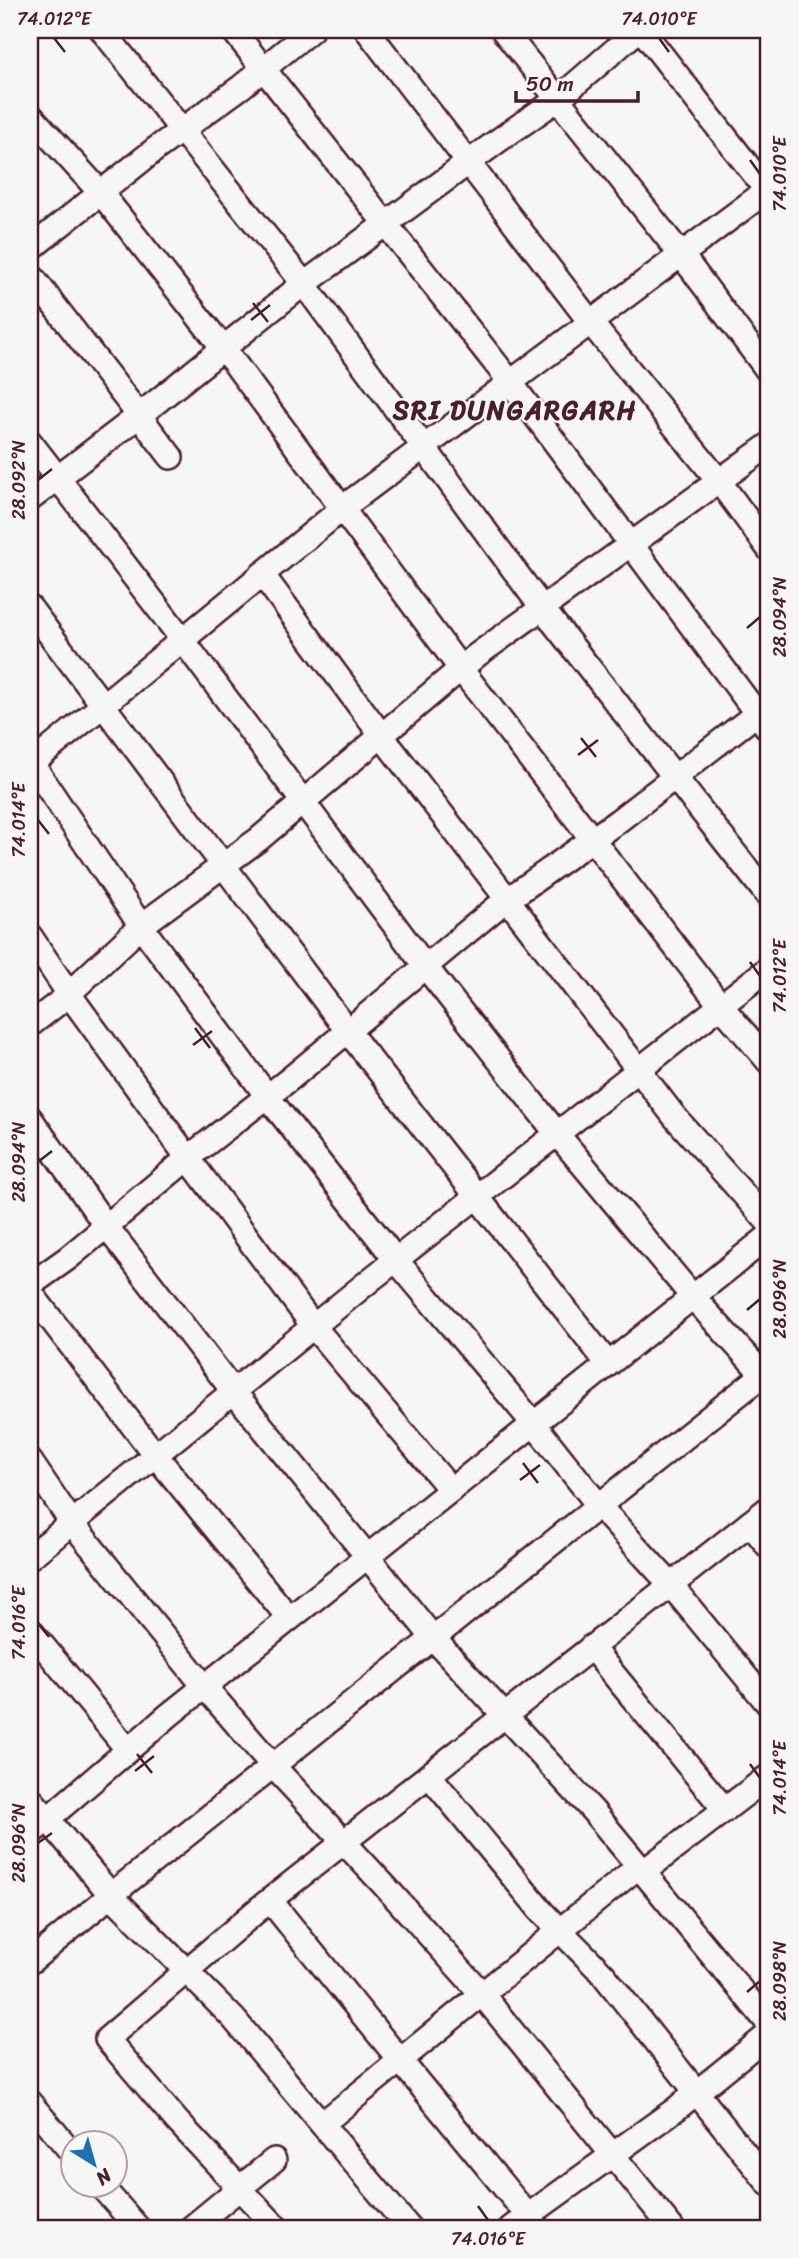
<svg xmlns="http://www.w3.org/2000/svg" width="799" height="2258" viewBox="0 0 799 2258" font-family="Sriracha,sans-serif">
<rect width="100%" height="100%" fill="#f6f6f2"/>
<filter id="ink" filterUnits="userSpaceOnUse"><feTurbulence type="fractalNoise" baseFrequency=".0143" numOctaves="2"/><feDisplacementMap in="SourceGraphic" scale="14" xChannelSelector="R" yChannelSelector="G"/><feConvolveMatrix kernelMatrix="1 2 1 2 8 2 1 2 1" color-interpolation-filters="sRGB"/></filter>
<g filter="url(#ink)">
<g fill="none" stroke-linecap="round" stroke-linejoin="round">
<defs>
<g id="minor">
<path d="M102 30 304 284 542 608 769 897"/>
<path d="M233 30 511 383 769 730"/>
<path d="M367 30 591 323 719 481 769 549"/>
<path d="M503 30 686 261 769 372"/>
<path d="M642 30 769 193"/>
<path d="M30 115 101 193 224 349 460 668 721 1006 769 1062"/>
<path d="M30 249 157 148 241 87 311 30"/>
<path d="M30 274 171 457"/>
<path d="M30 442 182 639 425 966 558 1135 692 1296 769 1381"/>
<path d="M30 499 140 415 292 293 499 140 558 99 638 30"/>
<path d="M262 574 381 735 674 1116 769 1223"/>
<path d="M30 608 347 1030 608 1364"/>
<path d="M30 761 141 926 267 1096 396 1260 534 1424 599 1506 670 1584 769 1705"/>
<path d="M30 765 349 503 769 189"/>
<path d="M30 936 69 994 188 1158 314 1327 451 1490"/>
<path d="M30 1025 61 1001 141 926 259 839 477 655 769 445"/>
<path d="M30 1118 106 1226 234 1392 367 1556 434 1639 593 1811 769 2024"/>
<path d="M30 1285 68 1258 188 1158 291 1078 496 908 618 821 769 704"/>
<path d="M30 1292 156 1456 289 1618"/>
<path d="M30 1461 72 1523 204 1686 273 1766 383 1884 481 1993 672 2228"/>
<path d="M750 1523 769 1547"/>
<path d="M30 1557 374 1277 769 968"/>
<path d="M30 1630 128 1750"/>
<path d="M591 1647 725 1810"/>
<path d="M429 1775 542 1912 603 1974 769 2184"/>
<path d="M30 1798 111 1895 233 2018 409 2228"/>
<path d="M30 1834 169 1715 769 1236"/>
<path d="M643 1872 769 1776"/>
<path d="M270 1900C358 2010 448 2119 538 2228"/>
<path d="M30 1962 111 1895 769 1370"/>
<path d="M30 2103 74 2155"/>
<path d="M322 2124 639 1866"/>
<path d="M99 2184 138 2228"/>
<path d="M191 2228 274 2160"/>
<path d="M277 2228 177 2121 107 2039 261 1907 769 1508"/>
<path d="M511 2228 676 2109 769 2034"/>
</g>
</defs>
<use href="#minor" stroke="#4a1f2b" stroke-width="28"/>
<use href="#minor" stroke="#f6f6f2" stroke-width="23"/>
</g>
</g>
<path fill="none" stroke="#4a1f2b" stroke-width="2.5" d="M54 38 65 52M659 38 669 52M750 160 760 174M253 303 268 322M251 320 270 305M38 480 52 469M747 628 760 617M581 738 596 757M578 755 598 740M38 820 49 834M750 962 760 976M195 1028 210 1048M193 1045 212 1031M38 1162 52 1151M747 1310 760 1299M523 1463 538 1483M520 1480 540 1465M38 1623 49 1637M137 1754 152 1773M750 1764 760 1778M135 1771 154 1756M38 1843 52 1833M747 1992 760 1981M478 2206 488 2220"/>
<g text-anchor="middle" stroke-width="5" stroke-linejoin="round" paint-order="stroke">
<g font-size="26" font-weight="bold" letter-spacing="2" fill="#4a1f2b" stroke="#f6f6f2">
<text x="515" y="419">SRI DUNGARGARH</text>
</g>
</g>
<rect width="799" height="2258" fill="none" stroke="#f6f6f2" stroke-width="77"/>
<g transform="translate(94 2164) rotate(143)"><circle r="33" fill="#f6f6f2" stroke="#b1a0a2" stroke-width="2"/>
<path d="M0-5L12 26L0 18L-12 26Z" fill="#1f6fb2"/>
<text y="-10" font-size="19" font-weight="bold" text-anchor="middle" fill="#4a1f2b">N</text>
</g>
<path d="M516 91v10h122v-10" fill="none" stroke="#4a1f2b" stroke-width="3.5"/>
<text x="526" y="91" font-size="21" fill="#4a1f2b" stroke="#f6f6f2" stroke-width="5" paint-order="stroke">50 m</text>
<rect x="38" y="38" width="722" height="2182" fill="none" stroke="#4a1f2b" stroke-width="2.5"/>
<g font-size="18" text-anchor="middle" fill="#4a1f2b">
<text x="54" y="25">74.012°E</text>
<text x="659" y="25">74.010°E</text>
<text transform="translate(780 174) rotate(-90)" y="6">74.010°E</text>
<text transform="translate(19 480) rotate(-90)" y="6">28.092°N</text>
<text transform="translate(780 617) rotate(-90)" y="6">28.094°N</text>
<text transform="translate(19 820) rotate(-90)" y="6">74.014°E</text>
<text transform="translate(780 976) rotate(-90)" y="6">74.012°E</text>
<text transform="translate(19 1162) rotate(-90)" y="6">28.094°N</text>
<text transform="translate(780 1299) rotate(-90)" y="6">28.096°N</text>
<text transform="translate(19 1623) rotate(-90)" y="6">74.016°E</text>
<text transform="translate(780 1778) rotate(-90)" y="6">74.014°E</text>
<text transform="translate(19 1843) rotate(-90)" y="6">28.096°N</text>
<text transform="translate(780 1981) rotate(-90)" y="6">28.098°N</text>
<text x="488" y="2245">74.016°E</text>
</g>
</svg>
